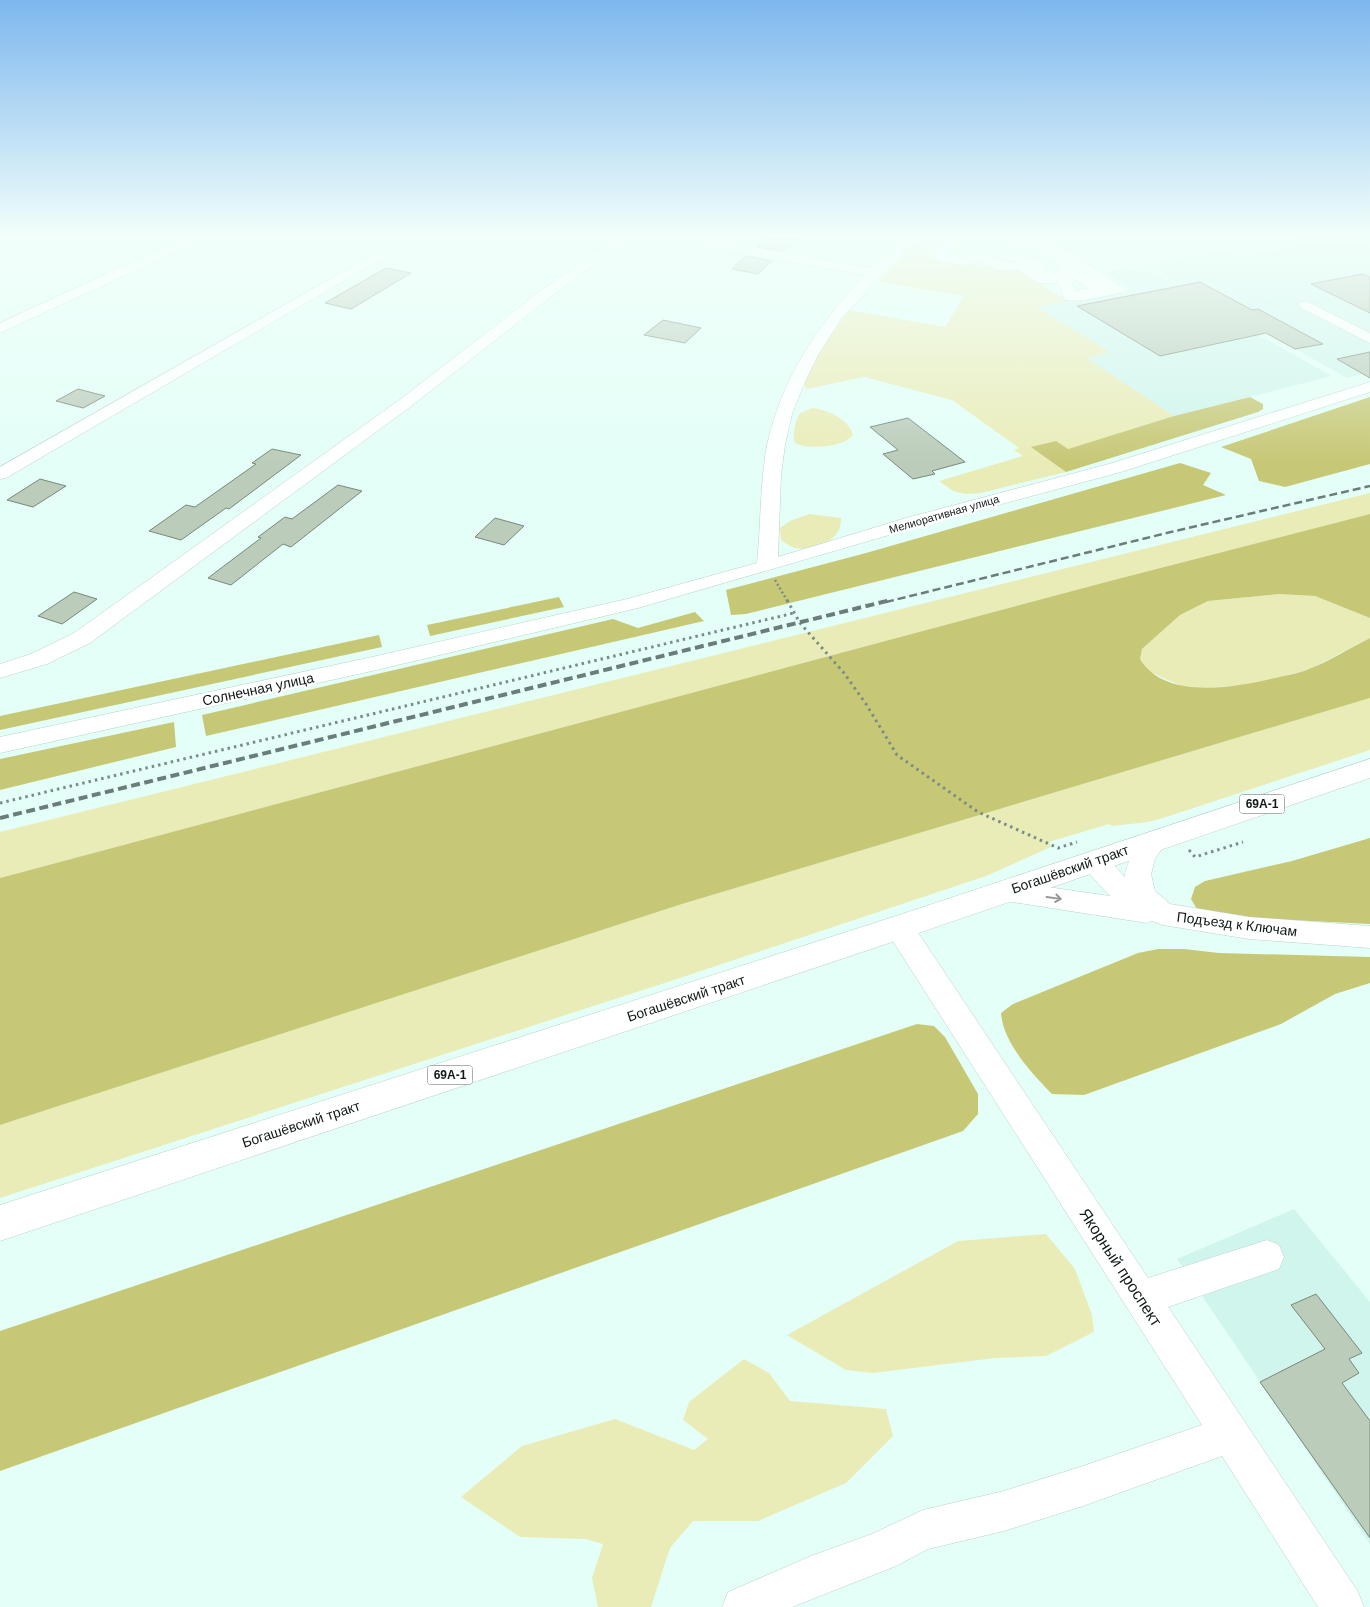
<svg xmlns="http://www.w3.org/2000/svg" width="1370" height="1607" viewBox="0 0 1370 1607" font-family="Helvetica,sans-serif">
<rect width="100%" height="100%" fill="#e3fff7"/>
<g fill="#d0f5ec">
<path d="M1307 238H1370V372L1347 378 1145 265 1227 251 1239 257 1291 248 1285 242Z"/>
<path d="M1122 269 1154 272 1198 296V301L1332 376 1174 416 1085 358 1109 352 1035 306 1132 290 1103 272Z"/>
<path d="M1294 1209 1370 1302V1544L1177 1259Z"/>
</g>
<g fill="#eaecb7">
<path d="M918 238H946L929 257 1023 272 1067 301 1036 307 1110 352 1086 358 1174 416 1068 449 1032 447 1066 472 981 493 966 494 953 491 939 481 1023 456 1014 450 1019 448 952 400 864 377 806 389 804 382 823 341 831 335 849 310 945 327 964 296 879 282Z"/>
<path d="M813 408C830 411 846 418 853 434 848 447 806 450 795 443 792 433 795 422 800 413Z"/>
<path d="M1370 493V514L1106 582 0 878V832Z"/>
<path d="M809 514 841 518C843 540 814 552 795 548 789 546 786 543 781 540L780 528 790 521Z"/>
<path d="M1279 594 1315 596 1370 618V638L1308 670 1246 685 1204 688 1181 686 1148 671 1140 659 1142 649 1180 615 1208 601Z"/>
<path d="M1370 698V750L1163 818 1148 822 1112 826 1109 824 1049 842 1051 847 986 876 680 978 0 1198V1125L682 904Z"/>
<path d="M1046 1234 1075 1269 1092 1315 1094 1332 1046 1356 995 1358 873 1373 846 1370 787 1335 958 1241Z"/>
<path d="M744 1359 769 1373 790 1401 886 1409 893 1436 846 1483 758 1521H693L670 1548 651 1607H598L592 1578 603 1544 585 1539 520 1537 461 1497 522 1446 615 1419 694 1450 708 1439 683 1420 689 1402Z"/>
</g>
<g fill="#c7c876">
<path d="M1250 397 1263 404V409L1258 412 1066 472 1031 447 1056 441 1068 449 1174 416Z"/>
<path d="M1370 397V464L1285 487 1259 481 1251 459 1221 447Z"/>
<path d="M1180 463 1211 473 1203 485 1226 495 746 614 731 615 726 590 866 553Z"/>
<path d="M1370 514V618L1315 596 1279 594 1208 601 1180 615 1142 649 1140 659C1165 701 1236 687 1275 678 1286 675 1298 674 1309 669 1330 661 1350 648 1370 638V698L682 904 0 1125V878L1106 582Z"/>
<path d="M559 597 564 607 430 636 427 625Z"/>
<path d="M695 612 704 621 206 736 202 715 613 619 638 628Z"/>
<path d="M379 635 382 647 0 730V716Z"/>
<path d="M174 722 176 747 0 790V759Z"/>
<path d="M1370 838V924L1233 917 1198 911 1191 899 1195 887 1205 881 1292 861Z"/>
<path d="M1158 949H1184L1219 953 1370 957V983L1335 994 1281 1024 1084 1095 1052 1094C1031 1073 1003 1042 1001 1013L1013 1004 1138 953Z"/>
<path d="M917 1024 934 1026 945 1037 978 1094V1114L963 1131 0 1471V1331Z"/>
</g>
<g fill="#bbccba" stroke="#798979">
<path d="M766 238H798L783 251 757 247Z"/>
<path d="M746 256 772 261 758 274 732 269Z"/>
<path d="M386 268 411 273 351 309 325 303Z"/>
<path d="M1362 274 1370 277V313L1311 284Z"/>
<path d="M1200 282 1252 310 1258 309 1323 344 1295 349 1266 333 1160 356 1077 306Z"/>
<path d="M663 320 701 328 685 343 644 335Z"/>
<path d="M1370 352V378L1337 359Z"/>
<path d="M78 389 105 396 83 408 56 401Z"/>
<path d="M908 418 965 462 932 471 935 474 913 479 883 454 898 450 870 427Z"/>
<path d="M272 449 301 455 229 509 226 508 181 540 149 531 186 505 195 507 256 464 252 463Z"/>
<path d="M40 479 66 486 33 507 7 500Z"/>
<path d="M338 485 362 491 291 547 283 544 231 585 208 578 261 538 258 537 285 517 292 519Z"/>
<path d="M495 518 524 526 504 545 475 537Z"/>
<path d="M74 592 97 599 62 624 38 616Z"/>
<path d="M1316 1294 1362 1353 1349 1359 1359 1373 1342 1383 1370 1421V1538L1260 1382 1325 1349 1291 1305Z"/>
</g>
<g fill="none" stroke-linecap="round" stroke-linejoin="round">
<defs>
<g id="minor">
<path d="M184 238H200L199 241 0 333V323Z"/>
<path d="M402 238H417L6 478 0 479V467Z"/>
<path d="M615 238H629L553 295 410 407 90 643 47 664 0 678V664L31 654 74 633 398 401 543 289Z"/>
<path d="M668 238H695L871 268 902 238H915L841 319 818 355 804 384 792 414 785 445 781 475 778 557 906 518 1109 464 1370 382V392L1121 472 920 526 638 608 372 671 0 753V737L372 657 627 599 757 563C761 523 760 483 767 445 781 380 819 322 865 275L674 242Z"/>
<path d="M948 238H961L948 255 964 257 975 253 987 255 1000 262H1016L1000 258 998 255 1000 248 1012 238C1029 238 1057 235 1067 252L1078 255 1081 260 1125 289 1123 292C1110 295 1077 303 1065 300L1057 281 1056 283H1039L1018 270H997L979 261 965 265 938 261 934 254ZM1022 242 1062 267 1059 268 1055 274 1045 268 1043 261 1012 253ZM1070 277 1090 289H1083L1075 292Z"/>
<path d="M1306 301 1370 333V343L1301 308 1299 305 1301 302Z"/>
<path d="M1154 831 1163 834 1167 841 1155 859 1151 874 1155 891 1170 904 1249 917 1370 926V948L1249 939 1163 925 1152 921 1147 923 1006 901 996 898 993 891 996 884 1006 881 1110 896 1084 868 1080 861 1084 854C1103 848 1113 865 1125 877V874C1130 857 1136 837 1154 831Z"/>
<path d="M899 916 909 919 1148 1278 1267 1240 1279 1245 1284 1257 1279 1269 1168 1307 1358 1592 1364 1607H1318L1222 1456 1083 1506 1004 1531 928 1549 896 1566 792 1607H722L728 1592 811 1556 872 1534 923 1510 1004 1491 1083 1466 1202 1425 889 935 885 927 889 919Z"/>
</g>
<path id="major" d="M1370 759V778L910 936 0 1241V1205L896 916Z"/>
</defs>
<use href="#minor" stroke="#b8d3cc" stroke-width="1"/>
<use href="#major" stroke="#b8d3cc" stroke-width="1"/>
<path stroke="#798c87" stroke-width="2.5" stroke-dasharray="2 2.5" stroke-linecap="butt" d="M775 580 788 602"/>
<g stroke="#798c87" stroke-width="3" stroke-dasharray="2.5 4" stroke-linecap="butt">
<path d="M787 600 800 623 844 673 866 704 897 755 978 812 1058 848 1077 842"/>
<path d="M0 803 794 613"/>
<path d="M1189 850 1195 857 1243 842"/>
</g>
<use href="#minor" fill="#fff" fill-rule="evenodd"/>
<use href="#major" fill="#fff" fill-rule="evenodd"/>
<path stroke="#6b7d78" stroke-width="2.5" stroke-dasharray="8 4" stroke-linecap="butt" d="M886 602 1175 531 1370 486"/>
<path stroke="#6b7d78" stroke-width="4" stroke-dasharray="9 4.5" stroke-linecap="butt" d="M0 818 891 600"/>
</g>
<defs><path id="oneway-shaft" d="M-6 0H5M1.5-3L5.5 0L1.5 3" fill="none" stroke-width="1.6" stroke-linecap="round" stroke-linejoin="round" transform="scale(1.25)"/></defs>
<use stroke="#939897" href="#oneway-shaft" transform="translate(1054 898) rotate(8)"/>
<linearGradient id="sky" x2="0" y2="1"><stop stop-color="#7db7ee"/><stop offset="0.51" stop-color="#f2fffb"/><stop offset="1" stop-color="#f2fffb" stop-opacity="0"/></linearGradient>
<rect width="1370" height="463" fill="url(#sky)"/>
<g text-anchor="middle" stroke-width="5" stroke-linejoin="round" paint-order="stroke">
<g font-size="11" fill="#101a18" stroke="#fff">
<text transform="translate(944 514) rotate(-16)" y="4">Мелиоративная улица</text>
</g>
<g fill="#fff" stroke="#585f5d" stroke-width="1">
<rect x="1239.5" y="794.5" width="45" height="19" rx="4"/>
<rect x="427.5" y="1065.5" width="45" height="19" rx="4"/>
</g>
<g font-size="12" font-weight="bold" fill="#101a18">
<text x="1262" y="808">69А-1</text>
<text x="450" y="1079">69А-1</text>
</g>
<g font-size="14" fill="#101a18" stroke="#fff">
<text transform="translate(258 689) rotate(-12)" y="5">Солнечная улица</text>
<text transform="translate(1070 869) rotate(-19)" y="5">Богашёвский тракт</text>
<text transform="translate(1237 924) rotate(7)" y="5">Подъезд к Ключам</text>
<text transform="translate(686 998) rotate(-18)" y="5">Богашёвский тракт</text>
<text transform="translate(301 1124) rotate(-18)" y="5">Богашёвский тракт</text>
</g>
<g font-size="16" fill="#101a18" stroke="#fff">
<text transform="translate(1121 1267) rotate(57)" y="6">Якорный проспект</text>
</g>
</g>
</svg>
